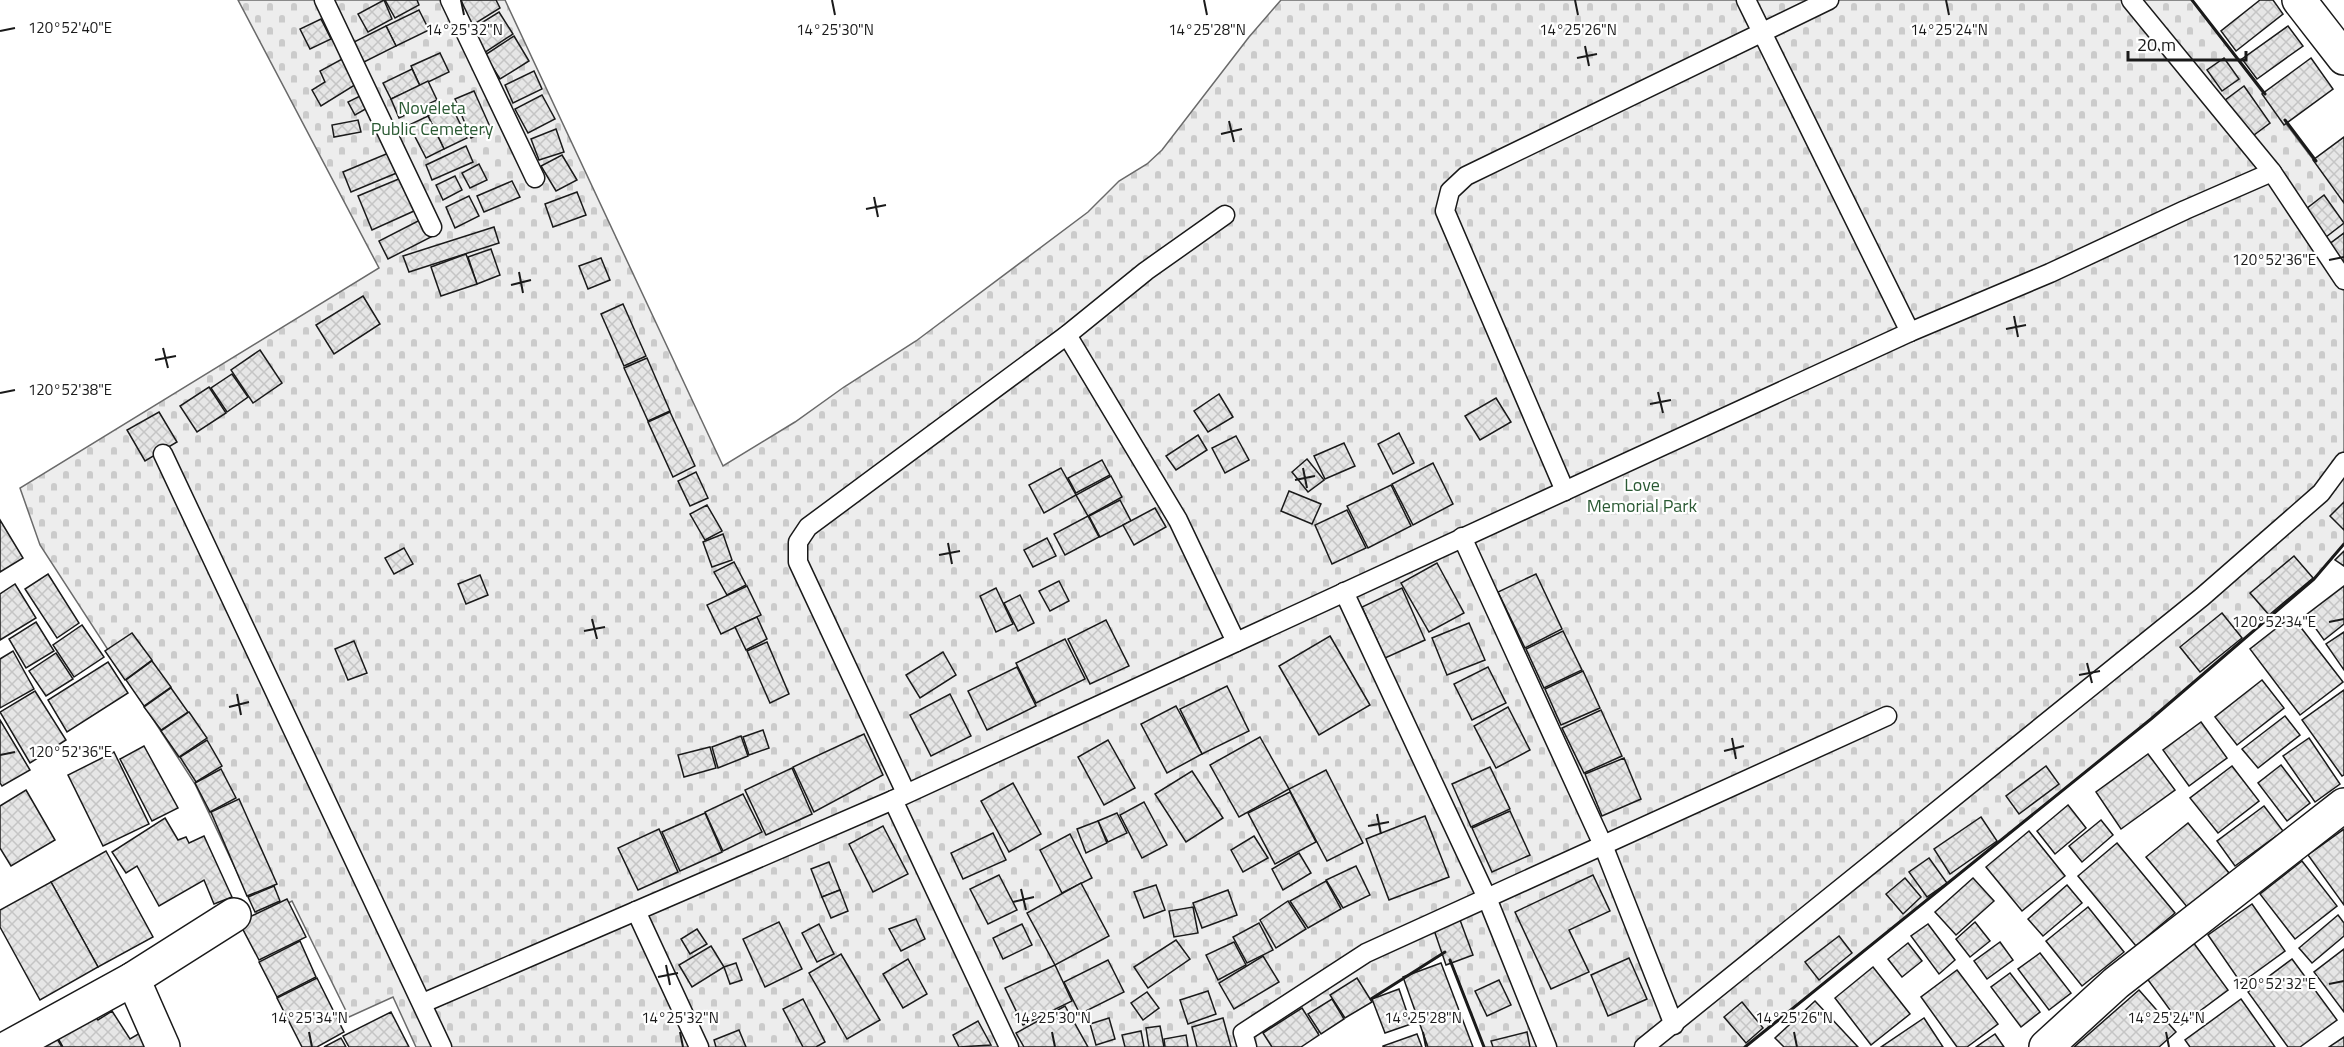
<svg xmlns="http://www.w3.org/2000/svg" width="2344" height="1047" viewBox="0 0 2344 1047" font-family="'Titillium Web',sans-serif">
<defs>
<pattern id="cemetery-stones" width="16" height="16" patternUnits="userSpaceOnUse" patternTransform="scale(1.5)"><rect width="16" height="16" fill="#ededed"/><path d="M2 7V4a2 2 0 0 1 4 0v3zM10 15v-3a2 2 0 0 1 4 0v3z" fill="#cbcbcb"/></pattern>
<pattern id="building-cross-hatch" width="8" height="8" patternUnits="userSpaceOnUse" patternTransform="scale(1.5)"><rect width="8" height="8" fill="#e6e6e6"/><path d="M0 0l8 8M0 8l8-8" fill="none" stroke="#c5c5c5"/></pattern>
</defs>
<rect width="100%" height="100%" fill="#fff"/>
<path fill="url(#cemetery-stones)" stroke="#6a6a6a" stroke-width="1.5" d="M238 0H505L723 466 795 422 844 387 916 341 1088 212 1119 181 1147 164 1162 150 1249 37 1281 0H2192L2344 200V544L2314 579 2151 719 1745 1047H1484L1447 951 1295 1047H416L393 997 349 1017 292 901 259 918 195 784 40 545 20 488 379 268Z"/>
<g fill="url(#building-cross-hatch)" stroke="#1a1a1a" stroke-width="1.5">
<path d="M384 0 392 19 368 32 358 14Z"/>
<path d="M385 0H417L419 5 395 18Z"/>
<path d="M455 0H496L500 8 471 26Z"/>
<path d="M2260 0H2273L2283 14 2236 51 2221 31Z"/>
<path d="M419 10 429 30 396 46 386 26Z"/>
<path d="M499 12 513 34 484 53 470 30Z"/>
<path d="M321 19 331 39 310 49 300 29Z"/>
<path d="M386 26 396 46 364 62 354 42Z"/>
<path d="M2288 26 2303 46 2257 79 2242 59Z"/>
<path d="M514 36 529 61 500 79 485 55Z"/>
<path d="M440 53 449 72 420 86 411 66Z"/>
<path d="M344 58 358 83 321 106 312 90 325 82 320 71Z"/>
<path d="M2224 58 2239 79 2222 91 2207 70Z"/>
<path d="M2311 58 2333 89 2284 125 2262 94Z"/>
<path d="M412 69 420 86 391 99 383 83Z"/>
<path d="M534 71 542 89 513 103 505 85Z"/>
<path d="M428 81 437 100 399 118 391 99Z"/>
<path d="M2244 86 2270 123 2250 138 2224 101Z"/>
<path d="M474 91 491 129 471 138 455 99Z"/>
<path d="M364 94 371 106 355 115 348 102Z"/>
<path d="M542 95 555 119 528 133 515 109Z"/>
<path d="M451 105 467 138 444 149 428 116Z"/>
<path d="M428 116 444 149 426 158 409 125Z"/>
<path d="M358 120 361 132 334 137 332 125Z"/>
<path d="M556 129 564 152 539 160 531 139Z"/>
<path d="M2344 137V203L2313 160Z"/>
<path d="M466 146 473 162 432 180 426 165Z"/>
<path d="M391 152 399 172 351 192 343 172Z"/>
<path d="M562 155 577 180 556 191 541 166Z"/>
<path d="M479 164 487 180 470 188 462 173Z"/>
<path d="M455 176 462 190 443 200 436 185Z"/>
<path d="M401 178 414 211 372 230 358 196Z"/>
<path d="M512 181 520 197 484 212 477 196Z"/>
<path d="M577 192 586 215 553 227 545 204Z"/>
<path d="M2324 195 2344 223 2326 237 2306 209Z"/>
<path d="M469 196 479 216 455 228 446 207Z"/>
<path d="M422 219 431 237 388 259 379 241Z"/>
<path d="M494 227 499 243 409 272 403 256Z"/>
<path d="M2344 233V267L2328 245Z"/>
<path d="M491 249 500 275 477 284 468 257Z"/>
<path d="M466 254 477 284 441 296 431 267Z"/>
<path d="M601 258 610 280 588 289 579 266Z"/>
<path d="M363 296 380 324 334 354 316 325Z"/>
<path d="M623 304 646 356 624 366 601 314Z"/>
<path d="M260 350 282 383 253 403 231 370Z"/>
<path d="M647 358 670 411 648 421 624 368Z"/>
<path d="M232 374 248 397 227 412 211 388Z"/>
<path d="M209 387 226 413 197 432 180 406Z"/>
<path d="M1219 394 1233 417 1208 432 1194 411Z"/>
<path d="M1496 398 1511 422 1480 440 1465 416Z"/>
<path d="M159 412 177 442 145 461 127 430Z"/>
<path d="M670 412 695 466 673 477 648 422Z"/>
<path d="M1399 433 1414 463 1393 474 1378 444Z"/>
<path d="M1198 435 1207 450 1176 470 1166 456Z"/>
<path d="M1236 436 1249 460 1225 473 1212 448Z"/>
<path d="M1344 443 1355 466 1325 479 1314 456Z"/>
<path d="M1307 459 1324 480 1308 492 1292 472Z"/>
<path d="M1102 460 1110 475 1076 493 1068 478Z"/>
<path d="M1433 463 1453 504 1413 525 1392 484Z"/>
<path d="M1061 468 1076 495 1044 513 1029 485Z"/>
<path d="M696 472 708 498 690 506 678 481Z"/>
<path d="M1111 476 1122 497 1088 516 1076 495Z"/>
<path d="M1391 485 1411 526 1368 548 1347 506Z"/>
<path d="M1289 491 1321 504 1312 524 1281 511Z"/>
<path d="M1120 500 1131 521 1100 537 1089 516Z"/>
<path d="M2344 502V530L2330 516Z"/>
<path d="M707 505 722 531 705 540 690 514Z"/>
<path d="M1155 508 1166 527 1134 545 1123 525Z"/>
<path d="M1347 510 1366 548 1332 564 1315 525Z"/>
<path d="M1088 516 1099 537 1065 555 1054 534Z"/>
<path d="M0 520 23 558 0 572Z"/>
<path d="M723 534 732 560 712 567 703 542Z"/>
<path d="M1047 538 1056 556 1033 567 1024 550Z"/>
<path d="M404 548 413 564 394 574 385 558Z"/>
<path d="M2344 551V566L2335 560Z"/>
<path d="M2294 556 2313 578 2269 615 2250 593Z"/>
<path d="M734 562 746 585 727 595 714 572Z"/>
<path d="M1437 563 1464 613 1429 632 1401 583Z"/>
<path d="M48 574 79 623 57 638 25 589Z"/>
<path d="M1536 574 1562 629 1525 648 1498 592Z"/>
<path d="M480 575 488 595 466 604 458 584Z"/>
<path d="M1059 581 1069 601 1050 611 1039 591Z"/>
<path d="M15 584 36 618 0 640V594Z"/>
<path d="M747 586 761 615 721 634 707 605Z"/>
<path d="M2344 586V624L2324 640 2306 615Z"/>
<path d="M996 588 1013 624 996 632 980 596Z"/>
<path d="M1402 588 1425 640 1385 658 1362 607Z"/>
<path d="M1020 595 1034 623 1018 631 1004 603Z"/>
<path d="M2222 613 2242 638 2200 672 2180 647Z"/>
<path d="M2292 616 2343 682 2300 715 2250 649Z"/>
<path d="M757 617 767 639 746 650 735 627Z"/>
<path d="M1106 620 1129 666 1090 684 1068 639Z"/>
<path d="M36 622 54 651 26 668 9 639Z"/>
<path d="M1469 623 1485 660 1447 675 1432 638Z"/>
<path d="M82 625 104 657 74 677 53 645Z"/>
<path d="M1563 631 1582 670 1544 688 1526 649Z"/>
<path d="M2344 632V670L2326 644Z"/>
<path d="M132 633 152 660 125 680 105 651Z"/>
<path d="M1330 636 1370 705 1319 735 1279 666Z"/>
<path d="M1065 639 1085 679 1036 703 1016 663Z"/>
<path d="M354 641 367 673 348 680 335 649Z"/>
<path d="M767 642 789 694 770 703 747 651Z"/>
<path d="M13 651 34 689 0 708V659Z"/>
<path d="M943 652 956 675 920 698 906 675Z"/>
<path d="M56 653 73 679 46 696 29 671Z"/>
<path d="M152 661 171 687 144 706 126 680Z"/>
<path d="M108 662 128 693 67 732 48 700Z"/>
<path d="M1017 667 1036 706 987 730 968 691Z"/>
<path d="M1488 667 1506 703 1472 720 1454 684Z"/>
<path d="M1583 671 1600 708 1561 725 1545 689Z"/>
<path d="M2262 680 2284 708 2237 745 2215 717Z"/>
<path d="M1227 686 1249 731 1202 754 1180 709Z"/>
<path d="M171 688 188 712 161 730 144 707Z"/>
<path d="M2344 690V775L2342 776 2302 720Z"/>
<path d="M35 691 66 740 30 763 0 712Z"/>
<path d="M950 694 971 736 931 756 910 715Z"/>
<path d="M1176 706 1202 754 1167 773 1141 724Z"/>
<path d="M1508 707 1530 750 1496 768 1474 726Z"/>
<path d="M1601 710 1622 756 1584 773 1562 728Z"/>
<path d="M189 712 207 738 179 757 161 731Z"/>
<path d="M2285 716 2300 735 2258 768 2242 749Z"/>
<path d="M0 720 30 770 2 786 0 783Z"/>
<path d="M2201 722 2227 758 2189 786 2163 750Z"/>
<path d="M763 730 769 748 749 755 743 737Z"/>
<path d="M864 734 883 775 814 812 793 767Z"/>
<path d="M741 736 748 756 718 768 712 747Z"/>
<path d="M1260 737 1289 789 1239 817 1210 765Z"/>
<path d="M2309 738 2340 784 2315 802 2283 756Z"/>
<path d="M207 740 222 766 196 782 180 757Z"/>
<path d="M1108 740 1135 788 1104 805 1078 757Z"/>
<path d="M144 746 178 808 152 821 120 759Z"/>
<path d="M710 747 716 768 684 777 678 755Z"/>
<path d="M114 752 149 824 103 846 68 775Z"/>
<path d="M2148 754 2175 790 2121 829 2096 792Z"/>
<path d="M1624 758 1641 799 1602 816 1585 774Z"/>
<path d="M2281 765 2310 803 2287 821 2258 783Z"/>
<path d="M2046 766 2059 784 2019 814 2006 796Z"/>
<path d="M2232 766 2259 801 2218 833 2190 798Z"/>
<path d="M1490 767 1510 809 1471 827 1452 784Z"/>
<path d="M792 768 812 814 766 835 745 790Z"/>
<path d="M221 769 236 798 210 812 195 783Z"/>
<path d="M1326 770 1363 843 1327 861 1289 789Z"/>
<path d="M1192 771 1223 818 1186 842 1155 794Z"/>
<path d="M1013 783 1041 834 1009 852 981 801Z"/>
<path d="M26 790 55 840 11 866 0 848V806Z"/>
<path d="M1290 792 1316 842 1275 864 1248 813Z"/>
<path d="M743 794 762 832 723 851 705 812Z"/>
<path d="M239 799 277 884 247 896 211 812Z"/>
<path d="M1144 802 1167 845 1142 858 1120 815Z"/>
<path d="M2068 805 2086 828 2055 854 2037 831Z"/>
<path d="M2264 806 2283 831 2235 866 2217 841Z"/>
<path d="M1510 811 1530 855 1492 872 1472 828Z"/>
<path d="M705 813 722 852 680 871 662 832Z"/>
<path d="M1117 813 1127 833 1108 842 1098 821Z"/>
<path d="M1425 816 1449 877 1389 900 1366 839Z"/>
<path d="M1981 817 1997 841 1950 874 1934 849Z"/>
<path d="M165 818 178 840 186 837 189 843 204 836 232 897 214 904 204 880 159 906 137 866 126 873 112 852Z"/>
<path d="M2101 820 2113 835 2082 862 2069 846Z"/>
<path d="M1098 821 1107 843 1086 853 1077 829Z"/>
<path d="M2188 823 2229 873 2188 908 2146 857Z"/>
<path d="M883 826 908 874 873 892 849 844Z"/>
<path d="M659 829 678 872 638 890 618 848Z"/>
<path d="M2344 829V905L2308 855Z"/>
<path d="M2029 831 2065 876 2022 911 1986 867Z"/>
<path d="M993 833 1006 860 963 879 951 853Z"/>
<path d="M1070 834 1092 878 1062 893 1040 850Z"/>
<path d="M1254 836 1268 858 1243 872 1231 850Z"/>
<path d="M2117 843 2175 913 2136 946 2078 876Z"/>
<path d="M106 851 153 937 98 967 51 882Z"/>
<path d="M1299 853 1311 873 1283 890 1272 869Z"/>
<path d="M1929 858 1947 883 1927 897 1909 872Z"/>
<path d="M2302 861 2337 906 2295 939 2260 894Z"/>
<path d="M829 862 840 890 822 897 811 869Z"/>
<path d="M1356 866 1370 895 1343 908 1326 880Z"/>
<path d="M999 875 1017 910 988 924 970 889Z"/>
<path d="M1593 875 1610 911 1569 930 1589 972 1551 989 1515 912Z"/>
<path d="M1905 878 1921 897 1903 914 1886 894Z"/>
<path d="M1973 878 1994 901 1956 935 1935 912Z"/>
<path d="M1326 881 1341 909 1308 928 1290 901Z"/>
<path d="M51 882 98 967 40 1000 0 927V910Z"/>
<path d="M1081 883 1109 936 1055 965 1027 913Z"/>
<path d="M1156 885 1165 910 1144 918 1134 892Z"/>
<path d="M2067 885 2082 903 2043 936 2028 919Z"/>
<path d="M274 886 280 901 255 912 248 897Z"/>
<path d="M840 890 848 911 831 918 822 897Z"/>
<path d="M1228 890 1237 915 1202 928 1193 903Z"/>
<path d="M287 899 306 937 259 960 239 922Z"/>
<path d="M1288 901 1306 929 1276 948 1260 920Z"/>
<path d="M2252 904 2285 951 2241 983 2208 935Z"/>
<path d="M1193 907 1198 933 1174 937 1169 911Z"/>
<path d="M2088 907 2124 952 2082 986 2046 941Z"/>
<path d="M2338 915 2344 923V936L2312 963 2299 948Z"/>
<path d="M916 919 925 939 901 951 889 929Z"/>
<path d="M1460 920 1473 955 1446 965 1434 930Z"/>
<path d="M779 922 802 969 765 987 743 939Z"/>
<path d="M1975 922 1990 941 1970 957 1956 939Z"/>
<path d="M1259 923 1273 950 1247 963 1233 937Z"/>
<path d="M819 924 834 954 817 962 802 933Z"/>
<path d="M1022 924 1032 945 1003 959 993 938Z"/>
<path d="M1928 924 1955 960 1939 974 1911 936Z"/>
<path d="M697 929 707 944 690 954 681 939Z"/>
<path d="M1839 936 1852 953 1819 980 1805 962Z"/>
<path d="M2190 938 2228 990 2181 1025 2143 973Z"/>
<path d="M1176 940 1190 959 1148 988 1134 967Z"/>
<path d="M300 941 316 977 277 997 259 962Z"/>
<path d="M1234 942 1246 965 1218 980 1206 955Z"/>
<path d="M2000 942 2013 960 1987 979 1974 961Z"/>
<path d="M1908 943 1922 961 1902 977 1888 959Z"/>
<path d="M711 946 724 967 692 987 679 965Z"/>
<path d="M2344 949V1012L2314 972Z"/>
<path d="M2040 953 2071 993 2049 1010 2018 969Z"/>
<path d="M841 954 880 1020 847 1039 809 973Z"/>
<path d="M1263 956 1279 982 1234 1009 1219 983Z"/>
<path d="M1629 958 1647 999 1608 1016 1591 975Z"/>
<path d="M908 959 927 994 903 1008 883 974Z"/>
<path d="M2292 959 2337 1020 2300 1047H2288L2248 992Z"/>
<path d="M1108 960 1124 992 1080 1014 1064 982Z"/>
<path d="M736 963 742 980 730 984 724 967Z"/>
<path d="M1441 963 1473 1047H1428L1403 977Z"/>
<path d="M1055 965 1072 1001 1023 1025 1005 988Z"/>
<path d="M1873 967 1910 1014 1871 1045 1835 998Z"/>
<path d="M1957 970 1998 1024 1967 1047H1957L1921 997Z"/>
<path d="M2010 973 2040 1012 2021 1027 1991 987Z"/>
<path d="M317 978 344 1032 317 1047H302L277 998Z"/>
<path d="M1357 978 1372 1002 1345 1018 1330 995Z"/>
<path d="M1499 980 1511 1005 1487 1016 1475 991Z"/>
<path d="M1399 989 1411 1024 1385 1033 1372 999Z"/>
<path d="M2139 990 2176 1032 2159 1047H2074Z"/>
<path d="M1208 991 1216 1014 1188 1024 1180 1000Z"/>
<path d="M1147 992 1159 1008 1143 1020 1131 1003Z"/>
<path d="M803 999 825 1042 816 1047H803L783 1009Z"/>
<path d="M1332 999 1344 1019 1321 1034 1308 1014Z"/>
<path d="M2241 999 2275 1047H2190L2185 1040Z"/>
<path d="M1815 1001 1858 1047H1784L1775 1038Z"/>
<path d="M1742 1002 1763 1028 1746 1043 1724 1017Z"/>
<path d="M1065 1006 1088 1047H1024L1016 1033Z"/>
<path d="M1302 1008 1319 1035 1301 1047H1272L1263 1033Z"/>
<path d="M112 1011 130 1039 140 1033 148 1047H63L58 1038 95 1016 98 1020Z"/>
<path d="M391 1012 409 1047H349L343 1036Z"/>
<path d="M1109 1018 1115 1039 1096 1045 1090 1024Z"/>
<path d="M1223 1018 1231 1047H1197L1192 1027Z"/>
<path d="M1924 1018 1943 1047H1881Z"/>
<path d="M978 1021 991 1045 959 1047 953 1035Z"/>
<path d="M1160 1026 1164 1047H1149L1146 1028Z"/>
<path d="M739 1030 746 1047H716L714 1040Z"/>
<path d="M1141 1031 1144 1047H1125L1122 1035Z"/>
<path d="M53 1032 62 1047H28Z"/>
<path d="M1527 1032 1530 1047H1493L1491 1041Z"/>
<path d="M1417 1034 1422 1047H1383V1046Z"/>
<path d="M1995 1034 2004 1047H1976Z"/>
<path d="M1186 1035 1188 1047H1165L1164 1039Z"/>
<path d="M2344 1037V1047H2329Z"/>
<path d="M341 1038 346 1047H324Z"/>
</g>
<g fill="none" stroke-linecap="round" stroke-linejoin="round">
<defs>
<g id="lane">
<path d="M324 0 432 227"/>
<path d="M450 0 535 178"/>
<path d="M1746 0 1910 332"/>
<path d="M2131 0 2272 172 2344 280"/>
<path d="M1067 335 1178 520 1236 642"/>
<path d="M163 454 442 1047"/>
<path d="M1565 491 1445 211 1450 191 1466 176 1829 0"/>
<path d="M1462 537 1603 845 1674 1025"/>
<path d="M1344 592 1487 898 1547 1047"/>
<path d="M906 793 798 562V542L808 527 1067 335 1146 271 1225 215"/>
<path d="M893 800 1009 1047"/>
<path d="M636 911 699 1047"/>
<path d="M423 1003 893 800 1910 332 2050 273 2185 210 2272 172"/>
<path d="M1247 1047 1243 1033 1366 953 1887 716"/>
<path d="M1644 1047 2202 597 2321 493 2344 462"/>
</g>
<g id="street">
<path d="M133 979 163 1047"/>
<path d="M9 1047 133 979 234 915"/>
<path d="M2046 1047 2116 983 2344 805"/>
</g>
<path id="secondary" d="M2299 0 2344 58"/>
</defs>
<use href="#lane" stroke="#1a1a1a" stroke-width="21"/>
<use href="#street" stroke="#1a1a1a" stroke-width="36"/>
<use href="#secondary" stroke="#1a1a1a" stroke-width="36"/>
<use href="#lane" stroke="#fff" stroke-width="18"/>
<use href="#street" stroke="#fff" stroke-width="33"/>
<use href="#secondary" stroke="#fff" stroke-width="33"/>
<g stroke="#1a1a1a" stroke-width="3">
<path d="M2192 0 2265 94"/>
<path d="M2285 120 2316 161"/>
<path d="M1450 960 1484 1047"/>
<path d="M1371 999 1445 952"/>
<path d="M1745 1047 2151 719 2314 579 2344 544"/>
</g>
</g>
<path fill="none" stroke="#1a1a1a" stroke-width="2" d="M461 0 464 15M832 0 835 15M1204 0 1207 15M1575 0 1578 15M1946 0 1949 15M0 31 15 28M1585 46 1589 66M1577 58 1597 54M1229 121 1234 142M1221 134 1242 129M874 197 878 217M866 209 886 205M2329 260 2344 257M519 272 523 293M511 285 531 280M2014 316 2018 337M2006 329 2026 325M163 348 168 368M155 360 176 356M1658 392 1663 413M0 393 15 390M1650 404 1671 400M1303 468 1307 488M1295 480 1315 476M948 543 952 564M939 555 960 551M592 619 597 639M2329 622 2344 619M584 631 605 627M2087 663 2092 683M2079 675 2100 671M237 694 241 715M229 707 249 702M1732 738 1736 759M1724 751 1744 746M0 755 15 752M1377 814 1381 834M1368 826 1389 822M1021 889 1026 910M1013 902 1034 897M666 965 670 985M658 977 678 973M2329 984 2344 981M309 1032 312 1047M680 1032 683 1047M1052 1032 1055 1047M1423 1032 1426 1047M1794 1032 1797 1047M2166 1032 2169 1047"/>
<g text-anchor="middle" stroke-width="4.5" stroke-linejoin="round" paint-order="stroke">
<g font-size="18" fill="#2b5a34" stroke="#fff">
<text x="432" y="114">Noveleta<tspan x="432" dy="21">Public Cemetery</tspan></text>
<text x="1642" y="491">Love<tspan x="1642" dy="21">Memorial Park</tspan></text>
</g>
</g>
<g font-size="15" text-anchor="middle" fill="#1a1a1a" stroke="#fff" stroke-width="4.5" stroke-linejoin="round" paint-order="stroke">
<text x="70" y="33">120°52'40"E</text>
<text x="464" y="35">14°25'32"N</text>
<text x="835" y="35">14°25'30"N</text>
<text x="1207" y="35">14°25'28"N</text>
<text x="1578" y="35">14°25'26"N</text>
<text x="1949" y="35">14°25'24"N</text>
<text x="2274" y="265">120°52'36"E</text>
<text x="70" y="395">120°52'38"E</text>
<text x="2274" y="627">120°52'34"E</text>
<text x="70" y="757">120°52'36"E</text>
<text x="2274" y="989">120°52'32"E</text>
<text x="309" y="1023">14°25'34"N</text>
<text x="680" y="1023">14°25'32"N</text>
<text x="1052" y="1023">14°25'30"N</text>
<text x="1423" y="1023">14°25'28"N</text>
<text x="1794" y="1023">14°25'26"N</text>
<text x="2166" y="1023">14°25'24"N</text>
</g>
<path d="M2128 51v9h118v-9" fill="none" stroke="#1a1a1a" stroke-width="3"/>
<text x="2137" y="51" font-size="18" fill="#1a1a1a" stroke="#ffffff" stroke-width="4.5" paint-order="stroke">20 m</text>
</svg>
